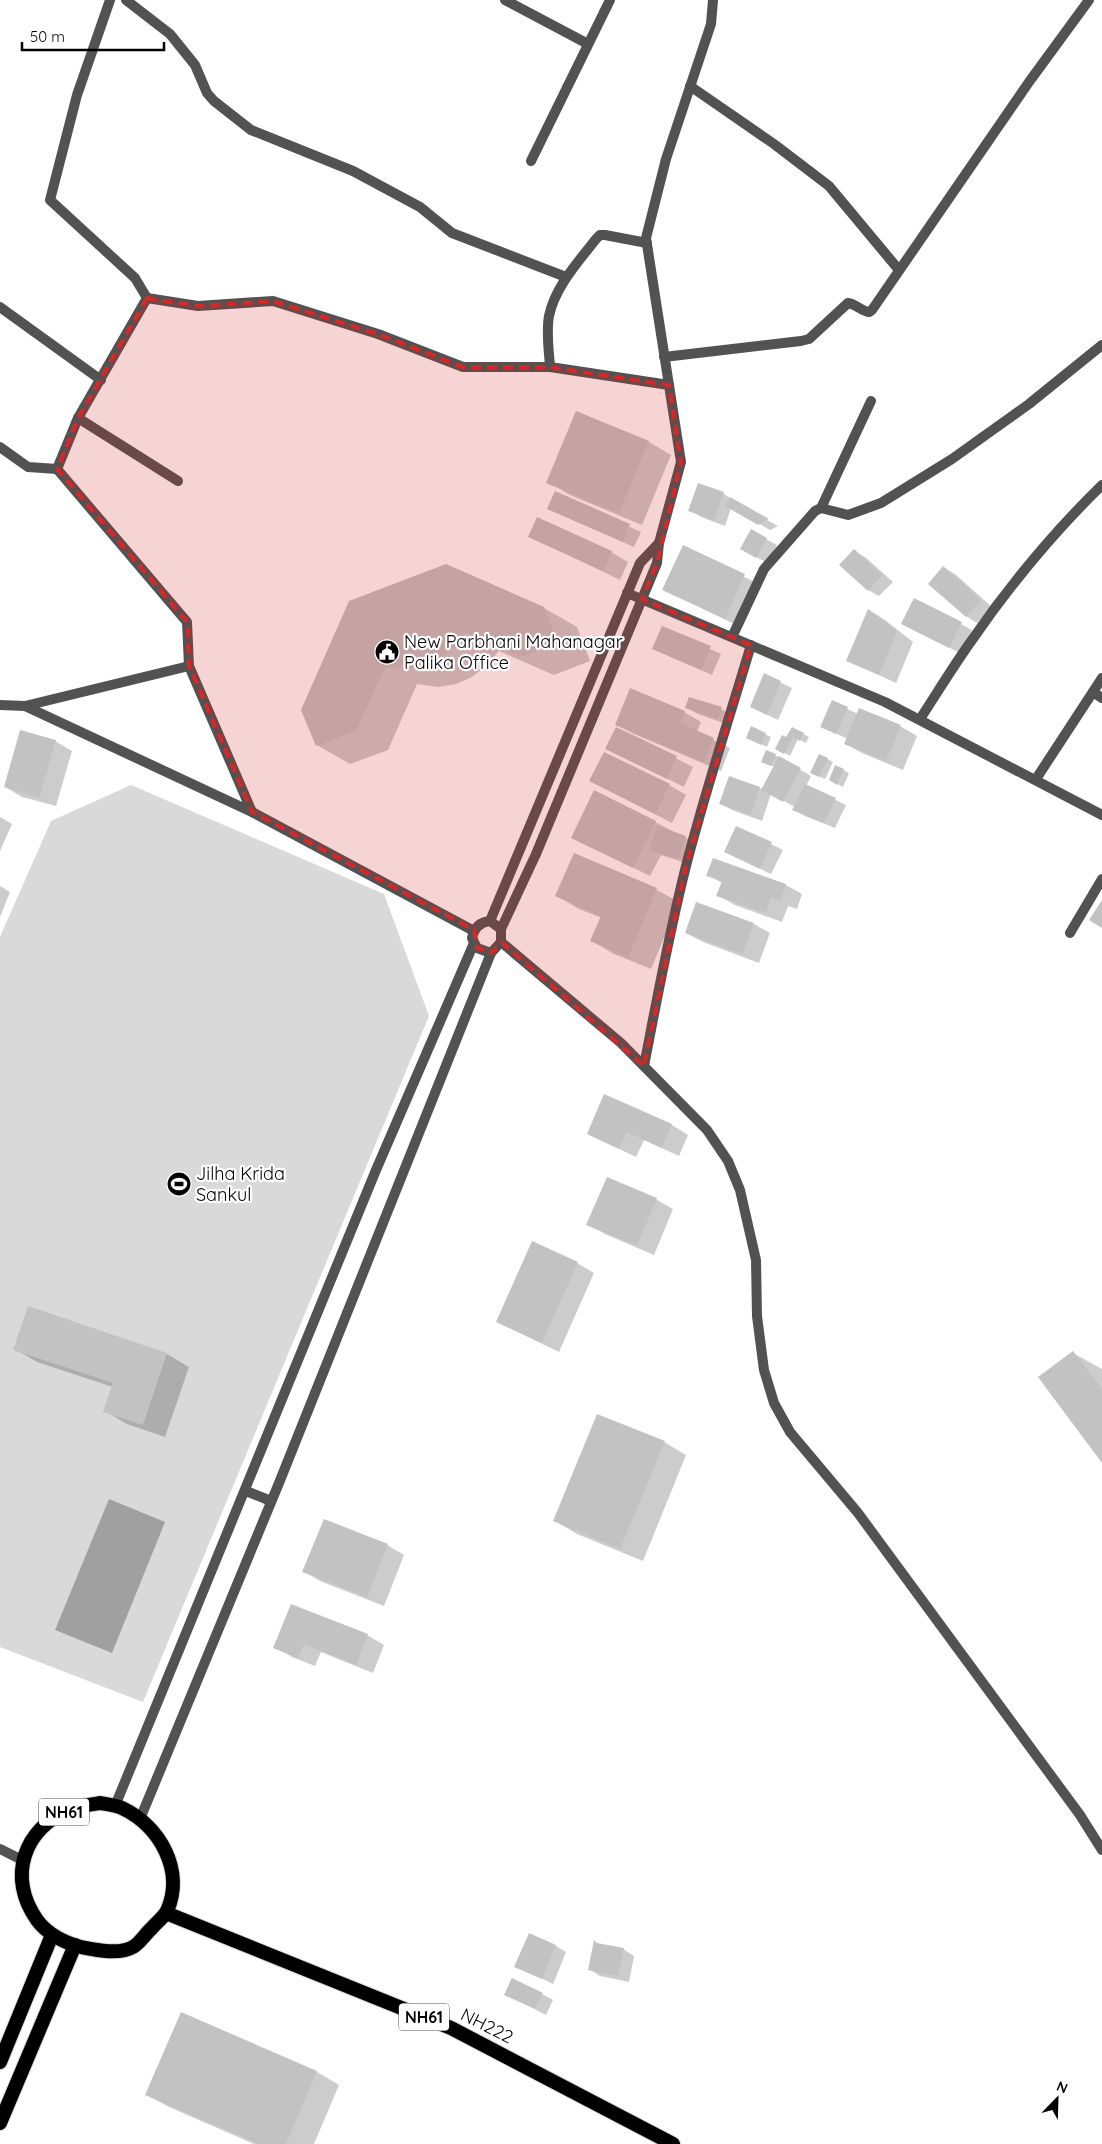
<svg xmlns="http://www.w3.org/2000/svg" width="1102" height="2144" viewBox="0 0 1102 2144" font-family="Quicksand,sans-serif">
<rect width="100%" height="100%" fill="#fff"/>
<path fill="#d9d9d9" d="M131 785 384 894 429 1016 143 1702 0 1647V937L51 821Z"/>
<path fill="#a0a0a0" d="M109 1499 165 1522 112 1653 55 1630Z"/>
<g fill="#0003">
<path d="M577 412 649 442 671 455 642 525 570 495 548 482Z"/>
<path d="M556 493 641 532 634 547 549 509Z"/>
<path d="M723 493 734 501 778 526 770 530 731 508 725 526 701 517 690 510Z"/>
<path d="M751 531 777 545 768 563 752 555Z"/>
<path d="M529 536 611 552 628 562 620 580Z"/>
<path d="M683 547 761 585 742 628 663 589Z"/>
<path d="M854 551 865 557 893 582 879 596 868 590Z"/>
<path d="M944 568 955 574 992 607 977 623 966 616Z"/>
<path d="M915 600 972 630 960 653 914 630Z"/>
<path d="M350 602 544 608 577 627 590 661 554 675 499 651 486 666 472 677 456 684 438 687 417 684 388 750 350 764 317 745Z"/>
<path d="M869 610 885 620 913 642 896 683 847 660Z"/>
<path d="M663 627 721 654 712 675 654 649Z"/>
<path d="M765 675 792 688 778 720 751 707Z"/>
<path d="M833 702 858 714 900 726 917 736 903 770 862 753 846 744 848 739 822 727Z"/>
<path d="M687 708 721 709 732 715 729 725 698 714Z"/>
<path d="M684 712 701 722 697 732 730 748 721 771 634 734 633 736 693 767 684 787 607 749 634 734 616 724Z"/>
<path d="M752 728 771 737 767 747 753 740Z"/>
<path d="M792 728 809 737 806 743 798 739 790 756 777 749 787 739Z"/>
<path d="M55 741 72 751 56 806 22 797 5 787Z"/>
<path d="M775 755 811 776 806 786 846 805 835 828 805 816 794 810 795 807 771 794 762 821 732 810 721 804 730 777 762 789 775 767 767 764Z"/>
<path d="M820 755 833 762 825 779 816 775Z"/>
<path d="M836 766 849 773 843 787 830 780Z"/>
<path d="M591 781 669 785 686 795 672 823Z"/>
<path d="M0 817 12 824 0 851Z"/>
<path d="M655 822 696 843 689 864 661 855 650 876 572 837Z"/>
<path d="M736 827 783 850 771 874 736 857Z"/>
<path d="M575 854 657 890 679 902 651 969 614 954 592 941 602 918 579 909 557 896Z"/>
<path d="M714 859 786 885 802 894 797 909 788 906 782 922 735 905 718 895 722 883 708 875Z"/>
<path d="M0 886 10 892 0 917Z"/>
<path d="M754 924 770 933 759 963 703 942 686 933Z"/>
<path d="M604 1095 672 1125 688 1135 679 1156 644 1140 636 1157 588 1134Z"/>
<path d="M607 1179 657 1200 673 1209 654 1255 605 1234 588 1224Z"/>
<path d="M577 1263 594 1273 559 1352 497 1322Z"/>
<path d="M15 1349 167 1354 189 1367 165 1437 127 1424 105 1411 113 1387 37 1362Z"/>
<path d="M1073 1353 1102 1369V1461Z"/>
<path d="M664 1442 686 1455 643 1561 577 1534 555 1521Z"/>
<path d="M387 1545 404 1555 384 1606 320 1581 304 1571Z"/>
<path d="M367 1635 384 1645 373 1673 321 1652 315 1666 292 1657 275 1647Z"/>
<path d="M598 1944 623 1949 634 1956 629 1982 600 1976 589 1969Z"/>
<path d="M556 1946 566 1952 553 1984 516 1966Z"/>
<path d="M506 1994H542L553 2000 546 2015Z"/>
<path d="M182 2014 317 2072 339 2085 314 2144H254L169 2107 147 2095Z"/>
</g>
<g fill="#c2c2c2">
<path d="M576 411 649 441 619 513 546 483Z"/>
<path d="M698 483 724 492 714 520 688 511Z"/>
<path d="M555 491 630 524 623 542 547 509Z"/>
<path d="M730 497 769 519 758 525 725 506Z"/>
<path d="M537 517 612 551 603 571 528 537Z"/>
<path d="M751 529 767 538 756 558 740 549Z"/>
<path d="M683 545 745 574 725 619 662 590Z"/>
<path d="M854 549 882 575 868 591 839 565Z"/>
<path d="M446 564 544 607 558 643 521 657 466 633 454 647 440 659 423 666 405 669 385 667 356 731 316 746 301 710 349 601Z"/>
<path d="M943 566 981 600 966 617 928 584Z"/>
<path d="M914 598 962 622 949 648 901 624Z"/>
<path d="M868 609 897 631 879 675 846 661Z"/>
<path d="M662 626 711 646 701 670 652 649Z"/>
<path d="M764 673 781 681 767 715 750 707Z"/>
<path d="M630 688 685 711 680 723 714 738 704 762 615 725Z"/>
<path d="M689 697 722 707 718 719 685 708Z"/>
<path d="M832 700 848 707 836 734 820 727Z"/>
<path d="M859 708 901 725 886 761 844 744Z"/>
<path d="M751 726 766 733 761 745 746 738Z"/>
<path d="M616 727 677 756 667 779 605 749Z"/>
<path d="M792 727 804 733 800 741 793 737 784 754 775 749 782 735 786 737Z"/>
<path d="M20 730 56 740 39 798 4 787Z"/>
<path d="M766 750 776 754 771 766 761 762Z"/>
<path d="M604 752 670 784 655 814 589 781Z"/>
<path d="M819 754 828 758 819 777 810 773Z"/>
<path d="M779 756 801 768 783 802 761 790Z"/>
<path d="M835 765 844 769 837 785 829 780Z"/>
<path d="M729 776 760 787 751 815 719 804Z"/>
<path d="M805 784 836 798 824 823 792 810Z"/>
<path d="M594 790 656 821 633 868 571 838Z"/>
<path d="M657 826 686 836 678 859 649 850Z"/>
<path d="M736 826 772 842 760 869 724 852Z"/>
<path d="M574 853 657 888 628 957 590 941 601 916 555 896Z"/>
<path d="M713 858 786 884 780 901 771 897 766 913 716 896 722 881 706 876Z"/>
<path d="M1102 900V928L1089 920Z"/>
<path d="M696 902 754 923 742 954 685 933Z"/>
<path d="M604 1094 672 1124 662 1148 627 1132 619 1149 587 1134Z"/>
<path d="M607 1177 657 1198 637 1246 586 1225Z"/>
<path d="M532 1241 578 1262 542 1343 496 1322Z"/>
<path d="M28 1306 167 1353 143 1425 103 1412 113 1383 13 1350Z"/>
<path d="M1073 1351 1102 1389V1463L1038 1377Z"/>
<path d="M597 1414 665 1441 620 1549 553 1521Z"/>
<path d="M324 1519 388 1544 367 1597 302 1572Z"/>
<path d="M291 1604 368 1634 356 1665 304 1644 298 1658 273 1648Z"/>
<path d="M529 1933 556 1945 542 1979 514 1967Z"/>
<path d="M594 1940 597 1943 624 1948 618 1976 588 1970Z"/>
<path d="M512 1978 543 1993 535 2009 504 1995Z"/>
<path d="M181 2012 317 2071 286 2144H259L145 2095Z"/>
</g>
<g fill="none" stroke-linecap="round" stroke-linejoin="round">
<defs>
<g id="trunk">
<path d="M100 1803C107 1804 116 1805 122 1808 160 1826 185 1871 167 1911 164 1917 156 1923 152 1928 146 1933 140 1943 133 1947 119 1955 96 1950 81 1947 65 1943 47 1934 37 1920 7 1878 23 1828 71 1809 80 1805 91 1805 100 1803Z"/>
<path d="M166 1913 451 2028 673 2144"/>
<path d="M0 2062 52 1935"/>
<path d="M0 2123 75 1945"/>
</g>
</defs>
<use href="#trunk" stroke="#dbdbdb" stroke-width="16"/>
<g stroke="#525252" stroke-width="10">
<path d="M110 0 77 95 50 200 135 278 147 298 78 418 57 469 187 622 189 666 252 812"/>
<path d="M126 0 170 34 195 65 207 93 214 101 251 130 353 171 420 207 452 233 566 277"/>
<path d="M505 0 588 44"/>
<path d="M690 86 774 144 829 186 899 270"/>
<path d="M531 161 610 0"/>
<path d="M147 298 198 306 273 301 378 334 463 367H550L669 385"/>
<path d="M0 307 101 380"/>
<path d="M664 357 801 341 809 339 848 303C856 304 861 311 869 312L872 310 1029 82 1089 0"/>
<path d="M550 367C549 351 546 332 549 316 555 287 578 262 596 239L600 235H605L647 243"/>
<path d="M78 418 178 481"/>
<path d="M0 447 28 467 57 469"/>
<path d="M821 508 871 401"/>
<path d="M627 593 885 702 1102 815"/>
<path d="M732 637 764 569 815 511 821 508 848 515 881 503 952 459 1029 404 1102 345"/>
<path d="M1093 692 1102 698"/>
<path d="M25 706 189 666"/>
<path d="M920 719C937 693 954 665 972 640 1010 585 1054 532 1102 485"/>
<path d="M1036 779 1102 678"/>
<path d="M1070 933 1102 879"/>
<path d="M644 1066C657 999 669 933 686 866 705 792 729 719 751 645"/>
</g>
<g stroke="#525252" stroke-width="10">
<path d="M0 705 25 706 252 812 474 931"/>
<path d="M490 921 640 563 659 543"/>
<path d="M490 921 501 929V942L491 953 477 948 472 938C474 928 480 922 490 921Z"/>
<path d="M501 929 536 854 657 563 659 543 681 462 646 238 666 159 711 24 713 0"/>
<path d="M501 942 621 1043 707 1130 728 1161 740 1190 756 1260 757 1316 764 1370 774 1403 790 1432 858 1513 1080 1815 1102 1850"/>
<path d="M246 1491 271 1501"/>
<path d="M115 1806 376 1170 474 943"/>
<path d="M140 1819 279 1483 491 953"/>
<path d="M0 1849 22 1860"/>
</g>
<use href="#trunk" stroke="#000" stroke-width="14"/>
</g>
<path fill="#d62828" fill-opacity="0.2" stroke="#d62828" stroke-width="4" stroke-dasharray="10 6" stroke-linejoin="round" d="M147 298 198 306 273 301 378 334 463 367H550L669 385 681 462 657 563 642 599 751 645 686 866 644 1066 502 943 491 953 477 948 474 930 252 812 189 666 187 622 57 469 78 418Z"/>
<defs>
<symbol id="civic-disc" viewBox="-11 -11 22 22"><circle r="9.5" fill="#000" stroke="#fff"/><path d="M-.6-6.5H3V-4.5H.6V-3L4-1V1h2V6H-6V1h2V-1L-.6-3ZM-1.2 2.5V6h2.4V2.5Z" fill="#fff"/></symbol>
<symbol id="stadium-disc" viewBox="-11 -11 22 22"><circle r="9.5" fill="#000" stroke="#fff"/><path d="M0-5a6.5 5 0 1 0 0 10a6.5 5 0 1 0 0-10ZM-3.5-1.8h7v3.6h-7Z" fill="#fff"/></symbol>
</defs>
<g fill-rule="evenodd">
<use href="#civic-disc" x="373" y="638" width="28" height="28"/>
<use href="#stadium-disc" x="165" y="1170" width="28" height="28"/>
</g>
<g text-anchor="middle" stroke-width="4.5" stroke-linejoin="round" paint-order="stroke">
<g fill="#fff" stroke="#4c4c4c" stroke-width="1">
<rect x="39" y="1798.5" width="50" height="27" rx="4"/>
<rect x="399" y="2003.5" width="50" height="27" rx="4"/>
</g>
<g font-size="16" font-weight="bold" fill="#000">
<text x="64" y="1818">NH61</text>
<text x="424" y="2023">NH61</text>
</g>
<g font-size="18" fill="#000" stroke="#fff" text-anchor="start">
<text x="404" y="648">New Parbhani Mahanagar<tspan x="404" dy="21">Palika Office</tspan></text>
<text x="196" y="1180">Jilha Krida<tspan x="196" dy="21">Sankul</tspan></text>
</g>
<g font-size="18" fill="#000" stroke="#fff">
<text transform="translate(487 2026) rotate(27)" y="6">NH222</text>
</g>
</g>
<g transform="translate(1057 2099) rotate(23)" stroke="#ffffff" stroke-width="4" paint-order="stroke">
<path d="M0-4L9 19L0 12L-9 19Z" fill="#000000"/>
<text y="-8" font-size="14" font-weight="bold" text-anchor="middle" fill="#000000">N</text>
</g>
<path d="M22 42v8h142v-8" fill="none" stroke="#000000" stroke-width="2.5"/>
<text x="30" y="42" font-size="15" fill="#000000" stroke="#ffffff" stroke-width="4" paint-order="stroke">50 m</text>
</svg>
